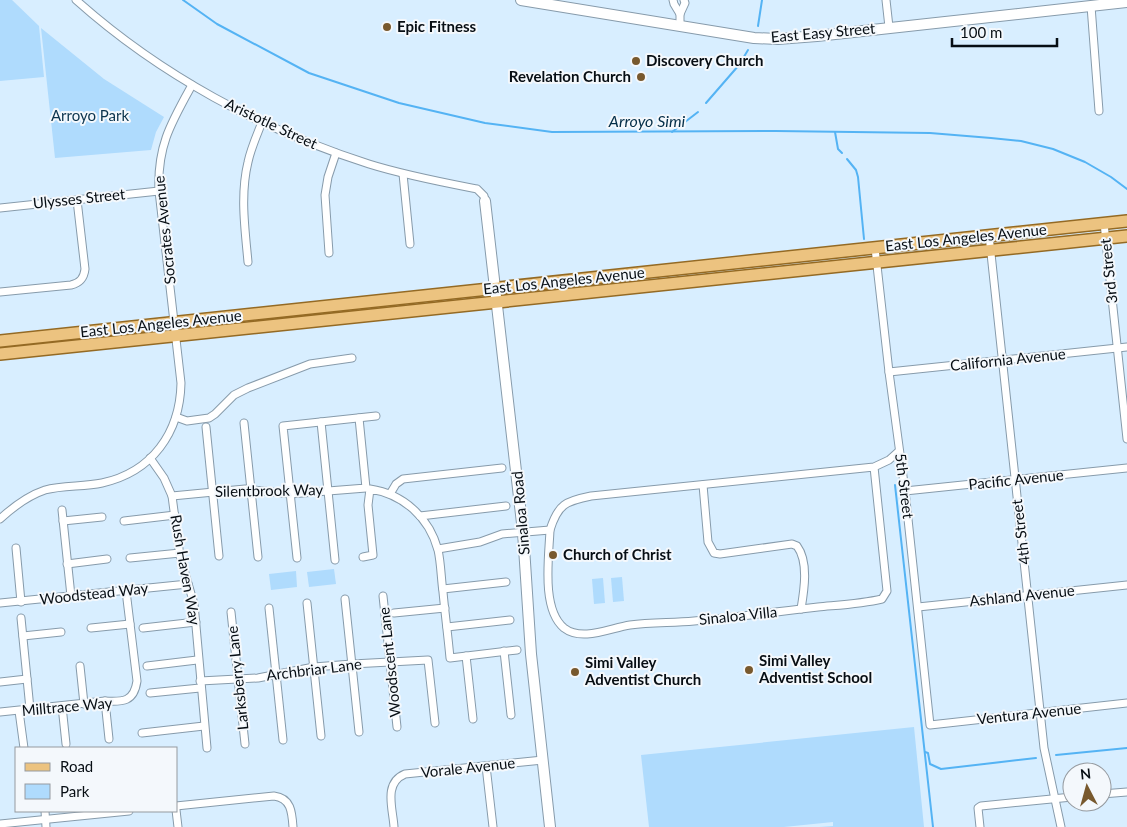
<svg xmlns="http://www.w3.org/2000/svg" width="1127" height="827" viewBox="0 0 1127 827" font-family="Lato,sans-serif">
<rect width="100%" height="100%" fill="#d8eeff"/>
<g fill="#afdbfd">
<path d="M0 0H12L39 26 44 77 0 81Z"/>
<path d="M41 28 104 79 164 117 156 132 151 150 55 158Z"/>
<path d="M334 569 336 584 309 587 307 572Z"/>
<path d="M296 571 297 587 271 590 269 574Z"/>
<path d="M622 577 624 601 613 602 611 578Z"/>
<path d="M603 578 605 603 594 604 592 579Z"/>
<path d="M914 727 924 827H819L833 826V822L784 827H649L641 755Z"/>
</g>
<g fill="none" stroke-linecap="round" stroke-linejoin="round">
<g stroke="#54b3f4" stroke-width="2">
<path d="M183 0 217 24 309 73 399 103 485 123 552 132 776 131 930 133 991 138 1021 141 1053 149 1085 162 1111 177 1127 189"/>
<path d="M758 26 762 0"/>
<path d="M706 103 739 65 748 50"/>
<path d="M672 132 698 112"/>
<path d="M835 132 838 149 842 153"/>
<path d="M847 159 856 170 858 177 864 239"/>
<path d="M895 485 933 827"/>
<path d="M925 752 928 753 930 764 941 769 1036 758"/>
<path d="M1056 755 1127 748"/>
</g>
<defs>
<g id="street">
<path d="M76 0C160 75 262 130 369 164 404 175 441 182 477 189L484 196 485 201"/>
<path d="M673 0 674 4 680 14V24"/>
<path d="M886 0 889 27"/>
<path d="M1091 6 1099 111"/>
<path d="M680 14 685 3 684 0"/>
<path d="M403 174 410 244"/>
<path d="M0 208 159 191"/>
<path d="M1104 223 1127 439"/>
<path d="M989 235 1044 748 1061 827"/>
<path d="M875 248 889 372 905 491 930 725 1127 703"/>
<path d="M329 253 325 195 328 177 336 153"/>
<path d="M248 262C245 229 240 195 248 162 251 148 257 135 262 122"/>
<path d="M0 292 71 285C80 283 84 278 85 269L77 200"/>
<path d="M889 372 1127 347"/>
<path d="M176 417 187 421 209 418 215 414 234 395 248 388 310 364 352 358"/>
<path d="M321 422 335 560"/>
<path d="M244 423 258 557"/>
<path d="M206 427 219 556"/>
<path d="M150 458 164 478 172 496 180 556 194 604 207 748"/>
<path d="M874 467 887 591 882 599C861 604 839 605 818 607 777 612 735 617 694 621 672 623 651 622 630 625 610 628 582 642 564 628 541 609 549 556 550 530 558 504 566 501 591 496L874 467 889 460 899 451"/>
<path d="M703 485 708 542 714 553 720 554 792 544 797 546C809 562 804 591 801 609"/>
<path d="M905 491 1127 468"/>
<path d="M390 494 396 484 403 479 502 468"/>
<path d="M172 496 245 489 290 494 366 488 359 418"/>
<path d="M62 510 71 596"/>
<path d="M420 516 506 506"/>
<path d="M0 519C13 507 27 496 45 490 63 485 83 487 102 483 152 472 180 433 181 383L159 191C157 146 171 123 192 85"/>
<path d="M63 521 102 517"/>
<path d="M124 521 175 515"/>
<path d="M16 548 21 602"/>
<path d="M438 549 480 542 502 534 550 530"/>
<path d="M363 557 373 555 368 505 370 489C403 494 429 517 438 550 441 563 441 578 443 592 445 614 448 636 450 658L517 650"/>
<path d="M130 558 180 553"/>
<path d="M297 558 283 426 376 416"/>
<path d="M67 564 107 559"/>
<path d="M443 589 506 582"/>
<path d="M383 596 397 727"/>
<path d="M345 599 359 732"/>
<path d="M0 603 188 584"/>
<path d="M307 603 321 736"/>
<path d="M918 607 1127 585"/>
<path d="M269 608 283 740"/>
<path d="M231 612 245 744"/>
<path d="M394 613 445 608"/>
<path d="M21 618 30 709"/>
<path d="M447 627 510 620"/>
<path d="M91 628 130 624"/>
<path d="M143 628 196 622"/>
<path d="M23 636 61 632"/>
<path d="M504 651 511 715"/>
<path d="M466 656 473 719"/>
<path d="M80 666 84 704"/>
<path d="M147 666 197 660"/>
<path d="M200 681 258 678 314 667 352 664 428 660 435 723"/>
<path d="M0 682 27 679"/>
<path d="M150 693 200 688"/>
<path d="M105 701 109 739"/>
<path d="M62 706 66 744"/>
<path d="M19 711 24 748"/>
<path d="M0 712 105 701C123 702 134 702 137 681L126 591"/>
<path d="M142 733 204 726"/>
<path d="M486 766 493 827"/>
<path d="M1102 794 1127 792"/>
<path d="M176 806 274 796C291 798 292 812 293 827"/>
<path d="M176 810 178 827"/>
<path d="M45 811 46 827"/>
<path d="M0 824 129 811"/>
<path d="M394 827C393 809 383 783 405 774L543 760"/>
<path d="M980 827 978 808 981 806 1072 797"/>
</g>
<g id="secondary">
<path d="M521 0 754 38 778 39 817 36 1127 2"/>
<path d="M485 201 523 532 531 654 550 827"/>
</g>
<g id="primary">
<path d="M0 341 1127 221"/>
<path d="M0 354 1127 236"/>
</g>
</defs>
<use href="#street" stroke="#879bab" stroke-width="9"/>
<use href="#secondary" stroke="#879bab" stroke-width="12"/>
<use href="#primary" stroke="#946a24" stroke-width="14"/>
<use href="#street" stroke="#fff" stroke-width="7"/>
<use href="#secondary" stroke="#fff" stroke-width="10"/>
<use href="#primary" stroke="#ecc380" stroke-width="11"/>
</g>
<g fill="#78592e" stroke="#f4f8fc" stroke-width="2">
<circle cx="387" cy="27" r="5"/>
<circle cx="636" cy="61" r="5"/>
<circle cx="641" cy="77" r="5"/>
<circle cx="553" cy="555" r="5"/>
<circle cx="749" cy="670" r="5"/>
<circle cx="575" cy="672" r="5"/>
</g>
<g text-anchor="middle" stroke-width="4" stroke-linejoin="round" paint-order="stroke">
<g font-size="15" font-weight="bold" fill="#070e14" stroke="#f4f8fc" text-anchor="start">
<text x="397" y="32">Epic Fitness</text>
<text x="646" y="66">Discovery Church</text>
<text x="631" y="82" text-anchor="end">Revelation Church</text>
<text x="563" y="560">Church of Christ</text>
<text x="759" y="666">Simi Valley<tspan x="759" dy="17">Adventist School</tspan></text>
<text x="585" y="668">Simi Valley<tspan x="585" dy="17">Adventist Church</tspan></text>
</g>
<g font-size="15" fill="#070e14" stroke="#f4f8fc">
<text transform="translate(823 33) rotate(-5)" y="5">East Easy Street</text>
<text transform="translate(271 124) rotate(25)" y="5">Aristotle Street</text>
<text transform="translate(79 199) rotate(-6)" y="5">Ulysses Street</text>
<text transform="translate(165 230) rotate(-96)" y="5">Socrates Avenue</text>
<text transform="translate(966 238) rotate(-6)" y="5">East Los Angeles Avenue</text>
<text transform="translate(1109 271) rotate(-96)" y="5">3rd Street</text>
<text transform="translate(564 281) rotate(-6)" y="5">East Los Angeles Avenue</text>
<text transform="translate(161 324) rotate(-6)" y="5">East Los Angeles Avenue</text>
<text transform="translate(1008 360) rotate(-6)" y="5">California Avenue</text>
<text transform="translate(1016 480) rotate(-6)" y="5">Pacific Avenue</text>
<text transform="translate(904 486) rotate(83)" y="5">5th Street</text>
<text transform="translate(269 491) rotate(-1)" y="5">Silentbrook Way</text>
<text transform="translate(521 513) rotate(-95)" y="5">Sinaloa Road</text>
<text transform="translate(1021 532) rotate(-97)" y="5">4th Street</text>
<text transform="translate(185 570) rotate(80)" y="5">Rush Haven Way</text>
<text transform="translate(94 594) rotate(-6)" y="5">Woodstead Way</text>
<text transform="translate(1022 596) rotate(-6)" y="5">Ashland Avenue</text>
<text transform="translate(738 616) rotate(-6)" y="5">Sinaloa Villa</text>
<text transform="translate(390 662) rotate(-96)" y="5">Woodscent Lane</text>
<text transform="translate(314 670) rotate(-7)" y="5">Archbriar Lane</text>
<text transform="translate(238 678) rotate(-96)" y="5">Larksberry Lane</text>
<text transform="translate(67 707) rotate(-5)" y="5">Milltrace Way</text>
<text transform="translate(1029 714) rotate(-6)" y="5">Ventura Avenue</text>
<text transform="translate(468 768) rotate(-6)" y="5">Vorale Avenue</text>
</g>
<g font-size="15" fill="#0b344e" stroke="#f4f8fc">
<text x="90" y="121">Arroyo Park</text>
</g>
<g font-size="16" font-style="italic" fill="#042e48" stroke="#f4f8fc">
<text x="647" y="127">Arroyo Simi</text>
</g>
</g>
<rect x="15" y="747" width="162" height="65" fill="#f4f8fc" stroke="#959a9f"/>
<rect x="25" y="763" width="25" height="8" fill="#ecc380" stroke="#959a9f"/>
<text x="60" y="772" font-size="15" fill="#070e14">Road</text>
<rect x="25" y="784" width="25" height="15" fill="#afdbfd" stroke="#959a9f"/>
<text x="60" y="797" font-size="15" fill="#070e14">Park</text>
<g transform="translate(1087 787) rotate(354)"><circle r="24" fill="#f4f8fc" stroke="#959a9f"/>
<path d="M0-4L9 19L0 12L-9 19Z" fill="#78592e"/>
<text y="-8" font-size="14" font-weight="bold" text-anchor="middle" fill="#070e14">N</text>
</g>
<path d="M952 38v8h105v-8" fill="none" stroke="#070e14" stroke-width="2.5"/>
<text x="960" y="38" font-size="15" fill="#070e14" stroke="#f4f8fc" stroke-width="4" paint-order="stroke">100 m</text>
</svg>
